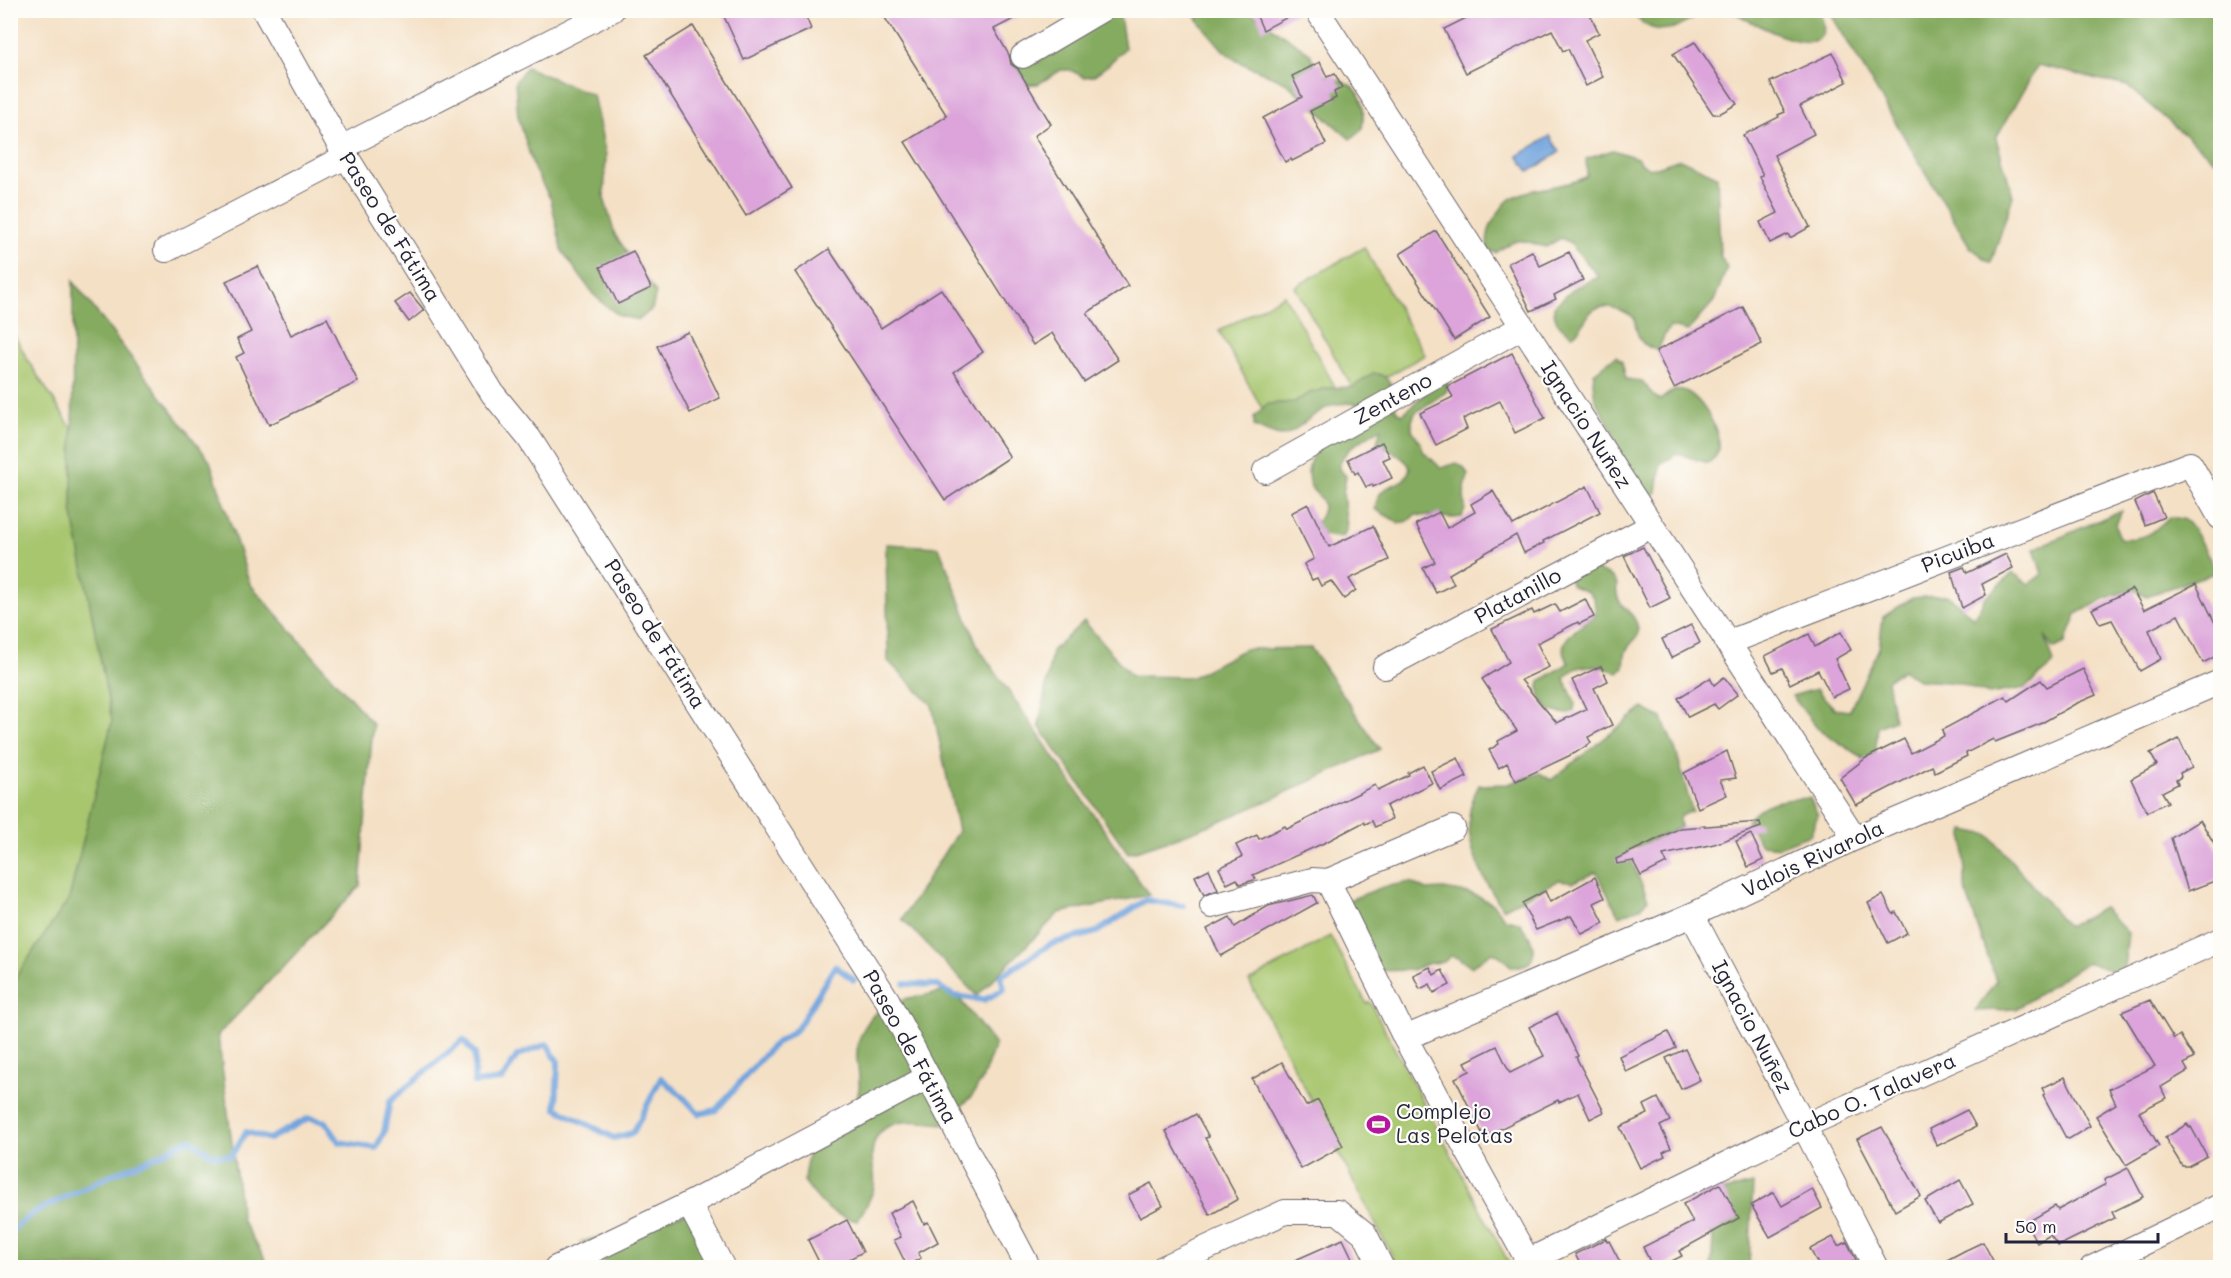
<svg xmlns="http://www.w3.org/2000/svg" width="2231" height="1278" viewBox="0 0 2231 1278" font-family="Mali,sans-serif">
<rect width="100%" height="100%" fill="#fdfcf7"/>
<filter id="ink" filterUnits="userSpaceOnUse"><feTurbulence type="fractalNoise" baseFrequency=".0167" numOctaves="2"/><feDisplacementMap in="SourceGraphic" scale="12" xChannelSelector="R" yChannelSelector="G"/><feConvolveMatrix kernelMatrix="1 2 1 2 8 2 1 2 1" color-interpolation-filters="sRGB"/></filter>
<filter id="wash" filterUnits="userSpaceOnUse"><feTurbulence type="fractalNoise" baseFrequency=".008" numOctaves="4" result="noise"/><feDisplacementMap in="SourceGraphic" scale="24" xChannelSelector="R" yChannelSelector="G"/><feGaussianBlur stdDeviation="1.35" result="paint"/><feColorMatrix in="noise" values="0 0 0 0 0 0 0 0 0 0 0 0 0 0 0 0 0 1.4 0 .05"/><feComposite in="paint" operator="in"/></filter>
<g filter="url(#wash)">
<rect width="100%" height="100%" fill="#f4e0c5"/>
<g fill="#a7c66e" stroke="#647454" stroke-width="1.5">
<path d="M1364 247 1425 355 1356 394 1295 287Z"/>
<path d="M1284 295 1339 394 1274 430 1219 331Z"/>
<path d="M10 327 29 362 147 545 11 1267Z"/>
<path d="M1330 936 1367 1004 1370 1002 1511 1267H1398L1249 981Z"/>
</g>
<g fill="#85ab61" stroke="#54664e" stroke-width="1.5">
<path d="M1193 11H1248L1310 53 1316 70 1313 71C1350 83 1369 85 1362 130L1350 139 1285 82 1237 61 1223 50 1200 23Z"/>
<path d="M1631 11H1704C1680 30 1653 41 1631 11Z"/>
<path d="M1731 11H1819C1822 17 1825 25 1823 33 1813 59 1747 19 1731 11Z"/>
<path d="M1829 11H2220V165L2127 86 2038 65 1996 138 2013 196 1991 263 1970 247Z"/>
<path d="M1098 12 1120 16 1125 48 1108 65 1093 76 1084 77 1070 70H1061L1038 84 1021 85 1009 69 1014 62Z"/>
<path d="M526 67 593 95 606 155 604 198 615 235 656 293 652 309 639 320 620 316 606 306 593 294 562 251 551 200 534 169 518 116 515 82Z"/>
<path d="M1613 150 1637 158 1643 165 1651 169 1680 159 1717 176 1720 255 1727 268 1714 301 1688 331 1670 327 1665 334 1658 350C1639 346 1637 336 1634 318 1625 310 1601 301 1591 312 1584 320 1582 329 1573 335 1561 329 1553 321 1554 306L1576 287 1599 277 1569 242 1561 238 1546 247C1520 240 1519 235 1496 253L1488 249C1486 238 1489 227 1495 218 1500 211 1503 204 1510 199 1533 185 1564 189 1587 176L1586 159Z"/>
<path d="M73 281 210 461 250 584 373 724 360 886 218 1035 242 1221 270 1267H11V984L69 899 112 721 72 510Z"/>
<path d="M1616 356 1622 362 1626 379 1642 381 1654 396 1660 400C1665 397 1670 391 1676 390 1696 385 1722 431 1719 449 1717 456 1713 459 1708 463L1675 453 1670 459 1661 463 1657 492 1651 497 1640 496 1617 449 1613 431 1595 400 1593 382 1594 373Z"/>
<path d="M1373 373C1394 375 1394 393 1396 411L1403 414 1434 385 1441 381 1449 384 1446 392 1415 413 1412 421V430L1421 443 1423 451 1441 468 1457 463 1464 468 1468 475 1464 493 1465 509 1462 517 1453 518 1415 515 1408 521 1399 523 1375 509C1379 476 1405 493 1410 467 1404 456 1387 450 1377 442L1381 428C1365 439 1341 448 1339 469L1346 476 1343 493 1347 527 1344 536 1336 537 1317 534 1314 526C1320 518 1326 509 1321 499 1318 495 1314 492 1311 487 1306 477 1308 464 1313 454L1370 407C1336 397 1325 407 1297 428 1293 431 1287 436 1281 436 1272 435 1262 429 1254 426V417L1267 404 1294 402 1310 393 1327 388 1353 387Z"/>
<path d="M2122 510 2116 525 2119 538C2141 541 2154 533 2169 517L2183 519 2192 527 2217 572 2147 596 2132 589 2106 598 2075 615C2076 624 2068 633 2065 643L2053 649 2045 635 2054 663 2025 688 1989 694 1959 683 1918 680 1903 670 1887 680 1894 720 1878 727 1875 756 1867 761 1817 728 1792 696 1816 689 1835 709 1849 711 1879 648 1883 617 1912 598 1948 595 1974 618 1985 598 2013 573 2029 584 2042 574 2034 549Z"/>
<path d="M886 544 939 547 978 647 1149 895 1059 913 977 996 902 919 958 831 932 705 888 661Z"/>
<path d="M1588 566 1612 577 1617 584C1613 609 1636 609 1638 629 1639 639 1632 641 1627 649 1624 654 1625 662 1624 667L1618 673C1600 665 1578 661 1564 678L1575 702 1574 711 1567 714 1550 711C1541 700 1537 695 1540 681L1569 663C1550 640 1582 627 1596 615L1594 598 1588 592 1572 586 1568 577Z"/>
<path d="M1084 621 1131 676 1192 677 1245 649 1311 648 1380 749C1298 787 1216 828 1128 853L1039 726 1052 651Z"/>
<path d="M1643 708 1662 718 1677 754 1692 811 1679 817 1680 828 1627 851 1648 899 1642 907 1619 916 1596 872 1574 882 1559 880 1503 909C1478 873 1455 827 1479 785L1508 784 1540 773 1551 780Z"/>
<path d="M1810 798 1818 815 1810 835 1779 847 1761 845 1747 821C1762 800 1786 799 1810 798Z"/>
<path d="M1964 830 1989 835 2068 927 2103 908 2128 933 2123 975 2087 962 2016 1009 1975 1011 1996 981 1965 889Z"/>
<path d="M1410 882 1426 890 1444 889 1472 894 1492 903 1505 919 1519 922 1529 936 1533 945V955L1530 962 1521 967H1512L1500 956 1492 952 1471 967 1458 958 1450 956 1444 962 1430 963 1412 970 1376 971 1344 902 1383 887Z"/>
<path d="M943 992 959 998 995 1045 982 1080 972 1096 943 1124C916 1121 874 1114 872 1155 872 1166 876 1175 874 1187 872 1199 863 1211 857 1221 828 1214 821 1204 804 1181 805 1165 811 1135 824 1126 832 1121 845 1116 851 1108 863 1092 859 1078 857 1060 855 1037 869 1014 889 1003 900 998 930 995 943 992Z"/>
<path d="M1753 1184 1749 1267H1711L1713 1238 1700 1219 1716 1193Z"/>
<path d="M688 1213 715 1267H610L580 1242Z"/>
</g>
<path fill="#72a4dd" stroke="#4a638c" stroke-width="1.5" d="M1550 136 1560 152 1529 172 1518 156Z"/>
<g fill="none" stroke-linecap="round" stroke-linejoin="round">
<g stroke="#72a4dd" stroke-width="6">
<path d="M905 984 936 985 954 996 984 1000 1004 989 1001 976 1051 944 1097 932 1146 900 1183 906"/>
<path d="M10 1232 33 1213 113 1174 159 1155 189 1139 212 1155 231 1156 246 1132 269 1139 309 1118 326 1122 339 1142 376 1148 384 1132 390 1101 463 1040 475 1054 474 1083 502 1080 517 1056 547 1044 558 1062 556 1108 614 1138 633 1133 661 1078 683 1097 699 1114 716 1110 772 1046 797 1029 835 966 854 980"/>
</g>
</g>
<g id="blocks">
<g fill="#dca4da">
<path d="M721 10H803L811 29 744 60Z"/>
<path d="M880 10H1031L994 29 1009 55 1011 64 1018 69 1051 124 1034 136 1128 286 1087 313 1118 360 1084 382 1052 333 1033 345 905 142 947 116Z"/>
<path d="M1254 10H1301L1263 30Z"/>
<path d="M1482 10H1588L1599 33 1585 40 1603 77 1586 86 1568 49 1563 51 1552 30 1466 73 1444 29Z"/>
<path d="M693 26 792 188 746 216 646 55Z"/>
<path d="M1695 42 1737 104 1719 114H1713L1673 54Z"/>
<path d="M1833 53 1847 82 1800 106 1814 134 1774 155 1810 227 1790 238 1788 234 1770 243 1760 222 1778 213 1760 177 1763 175 1743 135 1779 117 1778 115 1785 112 1770 82Z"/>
<path d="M1320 62 1327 77 1335 74 1342 88 1334 92 1336 98 1310 111 1326 144 1292 161 1291 159 1285 162 1263 118 1302 97 1292 76Z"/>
<path d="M1436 231 1490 317 1454 340 1400 254Z"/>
<path d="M829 249 881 328 941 289 983 352 954 372 1010 457 945 500 795 272Z"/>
<path d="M633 251 651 288 618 304 600 267Z"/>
<path d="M1532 251 1540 266 1569 252 1583 280 1554 295 1556 299 1531 311 1508 263Z"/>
<path d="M258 266 291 335 327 318 358 382 269 425 236 357 244 353 237 339 251 332 226 281Z"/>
<path d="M410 293 424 310 409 322 395 303Z"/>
<path d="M1743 307 1762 344 1674 388 1656 351Z"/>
<path d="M688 332 720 398 690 413 657 346Z"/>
<path d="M1512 353 1545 418 1515 433 1500 401 1463 419 1467 429 1436 445 1420 413 1453 397 1447 387Z"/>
<path d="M1382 442 1390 457 1383 460 1392 478 1373 487 1372 484 1366 487 1358 472 1355 474 1348 459Z"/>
<path d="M1587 486 1600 512 1543 541 1544 543 1524 553 1516 535 1449 574 1454 584 1436 593 1423 568 1435 562 1416 524 1439 512 1447 528 1475 512 1471 504 1493 491 1513 525Z"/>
<path d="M2153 493 2164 517 2145 525 2135 502Z"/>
<path d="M1308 504 1329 547 1373 526 1389 560 1349 579 1356 590 1344 599 1331 581 1321 586 1317 578 1312 580 1304 564 1314 559 1291 513Z"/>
<path d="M1643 547 1670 598 1650 608 1624 556Z"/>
<path d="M2006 554 2013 568 1982 584 1986 595 1962 608 1951 572 1964 567 1967 573Z"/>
<path d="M2196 584 2216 625 2220 622V654L2203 663 2178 615 2149 630 2161 659 2140 671 2112 620 2100 624 2092 609 2132 589 2144 610Z"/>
<path d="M1585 599 1594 617 1579 624 1578 622 1537 643 1549 667 1521 680 1557 723 1586 709 1572 680 1601 666 1608 681 1594 688 1612 725 1588 737 1591 743 1575 753 1516 781 1507 763 1499 768 1489 750 1499 744 1498 741 1517 731 1482 679 1509 662 1492 629 1532 610 1534 614 1555 604 1560 612Z"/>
<path d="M1691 625 1700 643 1671 658 1662 639Z"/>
<path d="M1841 632 1851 650 1835 659 1849 689 1832 697 1818 670 1790 684 1782 668 1773 672 1765 656 1809 634 1815 647Z"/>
<path d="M2083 669 2096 695 2075 704 2040 724 1995 742 1993 739 1966 753 1967 756 1935 772 1932 766 1856 805 1840 778 1866 758 1904 739 1911 753 1944 736 1942 730 2005 696 2009 701 2041 680 2047 687Z"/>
<path d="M1724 677 1738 694 1718 709 1714 704 1688 717 1678 698 1710 678 1714 685Z"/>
<path d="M2179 739 2192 767 2180 773 2181 777 2176 780 2178 784 2162 792 2168 802 2147 812 2131 779 2157 765 2150 753Z"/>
<path d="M1727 751 1736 778 1720 780 1727 795 1698 808 1684 773Z"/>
<path d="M1458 758 1467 777 1440 790 1431 771Z"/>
<path d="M1423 765 1432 783 1386 806 1392 819 1375 827 1372 821 1365 824 1364 822 1326 842 1253 875 1256 879 1254 880 1240 884 1237 879 1227 884 1219 868 1242 857 1236 845 1257 835 1259 839 1285 826 1287 829 1375 785 1378 790 1409 775 1408 773Z"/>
<path d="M2200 820 2220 853V879L2188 891 2171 838Z"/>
<path d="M1760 822 1761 827 1714 844 1663 855 1667 863 1641 876 1633 861 1617 864 1616 859 1680 828Z"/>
<path d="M1751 834 1763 860 1748 867 1736 841Z"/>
<path d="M1209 869 1218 890 1204 895 1195 876Z"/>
<path d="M1595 877 1605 898 1594 903 1604 923 1582 934 1571 916 1536 930 1522 903 1545 891 1550 902Z"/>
<path d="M1313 895 1317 903 1221 956 1207 929 1230 917 1235 927 1268 906Z"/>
<path d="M1883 895 1893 914 1896 912 1907 933 1888 943 1868 903Z"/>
<path d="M1430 967 1434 975 1442 970 1450 985 1434 993 1430 984 1420 989 1413 975Z"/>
<path d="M2150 1000 2174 1039 2180 1035 2194 1058 2184 1064 2188 1071 2161 1087 2166 1098 2139 1112 2159 1146 2126 1165 2096 1116 2116 1104 2109 1089 2155 1066 2122 1012Z"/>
<path d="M1557 1013 1578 1056 1576 1057 1604 1112 1590 1119 1578 1093 1559 1102 1558 1100 1484 1137 1455 1078 1470 1071 1465 1062 1497 1046 1510 1073 1544 1056 1529 1027Z"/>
<path d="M1668 1032 1676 1048 1626 1072 1619 1056Z"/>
<path d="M1685 1049 1700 1080 1681 1089 1666 1058Z"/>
<path d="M1282 1062 1306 1106 1318 1100 1343 1146 1301 1169 1252 1079Z"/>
<path d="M2065 1077 2090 1126 2069 1139 2066 1138 2043 1095 2045 1094 2042 1088Z"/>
<path d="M1658 1098 1670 1121 1660 1126 1671 1148 1663 1152 1665 1156 1640 1168 1620 1127 1648 1114 1644 1105Z"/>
<path d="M1967 1110 1976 1127 1937 1146 1929 1129Z"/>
<path d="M1196 1114 1209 1137 1205 1138 1238 1199 1210 1215 1166 1131Z"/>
<path d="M2187 1124 2190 1128 2191 1127 2207 1156 2188 1166H2182L2165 1138Z"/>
<path d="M1882 1127 1921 1196 1895 1211 1857 1139Z"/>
<path d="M2128 1168 2143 1197 2112 1212 2115 1218 2058 1246 2050 1235 2037 1243 2026 1223 2055 1206 2058 1210 2106 1184 2104 1180Z"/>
<path d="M1960 1180 1973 1204 1938 1223 1925 1201Z"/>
<path d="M1151 1183 1163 1206 1140 1218 1128 1195Z"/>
<path d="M1720 1184 1739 1218 1679 1251 1682 1256 1658 1268H1653L1643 1247 1693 1222 1683 1204Z"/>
<path d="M1812 1189 1822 1208 1770 1237 1751 1205 1774 1192 1782 1206Z"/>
<path d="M913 1201 924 1224 928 1222 938 1242 918 1253 921 1258 907 1266 894 1240 901 1237 889 1213Z"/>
<path d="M847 1220 863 1252 832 1268H822L808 1240Z"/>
<path d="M1833 1237 1838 1246 1847 1242 1856 1260 1843 1268H1820L1810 1249Z"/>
<path d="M1343 1239 1357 1268H1277Z"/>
<path d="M1606 1239 1607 1242 1609 1241 1620 1262 1610 1268H1593L1590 1261 1581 1266 1575 1254Z"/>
<path d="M1983 1242 1997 1268H1932L1964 1251Z"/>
</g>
</g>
</g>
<g filter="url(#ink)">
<use href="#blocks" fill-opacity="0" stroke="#6c646b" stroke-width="1.5"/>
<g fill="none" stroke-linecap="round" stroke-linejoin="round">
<defs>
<g id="minor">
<path d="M264 10 341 148 493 394 529 438 888 1001 1029 1268"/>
<path d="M1317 10 1855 838"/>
<path d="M1023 56 1101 10"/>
<path d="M341 148 612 10"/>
<path d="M166 250 347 156"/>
<path d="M1265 471 1522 327"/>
<path d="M1727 643 2190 464 2220 517"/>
<path d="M1385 667 1651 526"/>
<path d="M1328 881 1405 1038 1532 1268"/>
<path d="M1212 906 1312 880 1328 881 1453 828"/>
<path d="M1692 915 1804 1126 1876 1268"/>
<path d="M1405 1038 1692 915 1855 838 2220 682"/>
<path d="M689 1204 723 1268"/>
<path d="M1528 1261 1804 1126 2220 940"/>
<path d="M556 1268 689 1204 928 1077"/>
<path d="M1163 1268 1285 1212H1338L1365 1234 1382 1268"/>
<path d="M2092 1268 2220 1206"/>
</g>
</defs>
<use href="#minor" stroke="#6c646b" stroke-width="26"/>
<use href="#minor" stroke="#fff" stroke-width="24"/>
</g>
</g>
<defs>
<symbol id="stadium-bare" viewBox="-9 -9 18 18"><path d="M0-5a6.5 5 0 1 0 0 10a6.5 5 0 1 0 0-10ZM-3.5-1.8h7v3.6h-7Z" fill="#b5179e" stroke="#fdfcf7" stroke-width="2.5" paint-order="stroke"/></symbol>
</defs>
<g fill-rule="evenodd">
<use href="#stadium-bare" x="1362" y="1108" width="33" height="33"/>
</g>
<g text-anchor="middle" stroke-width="4.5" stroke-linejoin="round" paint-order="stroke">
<g font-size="21" fill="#22223b" stroke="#fdfcf7">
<text transform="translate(390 227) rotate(58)" y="7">Paseo de Fátima</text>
<text transform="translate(1393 399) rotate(-29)" y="7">Zenteno</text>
<text transform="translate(1586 425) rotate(57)" y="7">Ignacio Nuñez</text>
<text transform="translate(1958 553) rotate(-21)" y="7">Picuiba</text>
<text transform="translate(1518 596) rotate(-28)" y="7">Platanillo</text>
<text transform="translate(655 634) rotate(58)" y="7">Paseo de Fátima</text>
<text transform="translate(1813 859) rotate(-25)" y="7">Valois Rivarola</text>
<text transform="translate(1752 1027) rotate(62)" y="7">Ignacio Nuñez</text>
<text transform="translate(910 1047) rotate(61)" y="7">Paseo de Fátima</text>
<text transform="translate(1872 1096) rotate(-24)" y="7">Cabo O. Talavera</text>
</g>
<g font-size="21" fill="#22223b" stroke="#fdfcf7" text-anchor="start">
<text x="1396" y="1119">Complejo<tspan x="1396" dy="24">Las Pelotas</tspan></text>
</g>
</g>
<rect width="2231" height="1278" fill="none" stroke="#fdfcf7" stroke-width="36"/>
<path d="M2006 1233v9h152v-9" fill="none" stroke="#22223b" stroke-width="3"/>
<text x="2015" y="1233" font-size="18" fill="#22223b" stroke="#fdfcf7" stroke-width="4.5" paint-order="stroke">50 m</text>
</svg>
